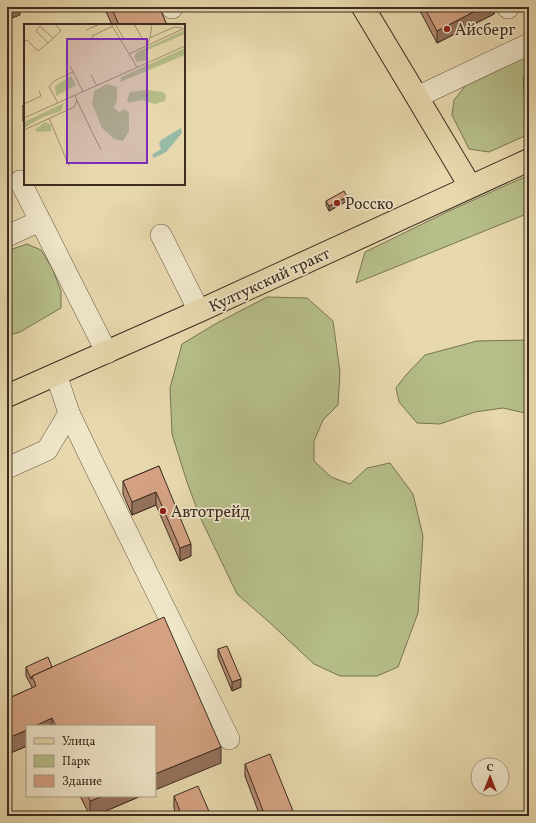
<svg xmlns="http://www.w3.org/2000/svg" width="536" height="823" viewBox="0 0 536 823" font-family="Vollkorn,serif">
<rect width="100%" height="100%" fill="#e7d8ad"/>
<filter id="stains"><feTurbulence type="fractalNoise" baseFrequency=".005" numOctaves="4"/><feColorMatrix values="0 0 0 0 .2 0 0 0 0 .09 0 0 0 0 .02 0 0 0 .5 -.17"/></filter>
<radialGradient id="worn" r=".72"><stop offset=".6" stop-color="#630" stop-opacity="0"/><stop offset="1" stop-color="#630" stop-opacity=".3"/></radialGradient>
<g fill="#b6be89" stroke="#797554">
<path d="M529 52V73L523 76 527 135 489 152 469 149 452 115 454 100 466 85Z"/>
<path d="M529 175V213L356 283 365 252 449 211Z"/>
<path d="M27 244 41 250 52 268 61 291V308L20 332 7 336V251Z"/>
<path d="M267 297 307 298 333 321 340 372 338 405 323 420 314 441V461L331 477 350 484 367 468 390 463 413 494 423 536 418 613 398 667 377 676H340L314 664 269 622 237 594 200 517 187 482 172 434 170 388 182 344 217 323Z"/>
<path d="M529 340V414L503 408 475 412 440 424 417 423 399 402 396 388 406 375 425 355 477 341Z"/>
</g>
<g fill="none" stroke-linecap="round" stroke-linejoin="round">
<defs>
<g id="minor">
<path d="M172 7V8"/>
<path d="M508 7V8"/>
<path d="M417 97 529 44"/>
<path d="M20 181 107 353"/>
<path d="M161 235 199 311"/>
<path d="M7 236 40 221"/>
<path d="M69 413 94 465 229 739"/>
<path d="M7 468 47 450 69 413 56 374"/>
</g>
<g id="major">
<path d="M363 7 417 97 470 186"/>
<path d="M7 396 199 311 529 160"/>
</g>
</defs>
<use href="#minor" stroke="#675743" stroke-width="22"/>
<use href="#major" stroke="#3c2c20" stroke-width="24"/>
<use href="#minor" stroke="#efe6ca" stroke-width="21"/>
<use href="#major" stroke="#e7d8ad" stroke-width="22"/>
</g>
<g fill="#b68b71" stroke="#3c2c20">
<path d="M104 7H159L167 25H112Z"/>
<path d="M418 7H494V14L437 43Z"/>
<path d="M25 104V126L23 121V105Z"/>
<path d="M326 201H347L329 211 326 205Z"/>
<path d="M159 466 191 556 180 561 156 505 132 515 123 494V481Z"/>
<path d="M218 649 241 687 232 691 218 657Z"/>
<path d="M26 667H52L221 763 155 726H27V746L8 754 7 752V699L32 688V687L26 676Z"/>
<path d="M245 764 295 816H260L245 776Z"/>
<path d="M80 796H141L94 816H90Z"/>
<path d="M174 796 211 816H177L174 808Z"/>
</g>
<g fill="#94715c" stroke="#3c2c20">
<path d="M19 7H20V15L7 20V12Z"/>
<path d="M483 7H494V14L437 43V31Z"/>
<path d="M347 197V201L329 211V206Z"/>
<path d="M156 492V505L132 515V502Z"/>
<path d="M191 544V556L180 561V548Z"/>
<path d="M241 679V687L232 691V682Z"/>
<path d="M52 718V726H35Z"/>
<path d="M27 730V746L8 754V738Z"/>
<path d="M221 747V763L155 790V774Z"/>
<path d="M103 796H141L94 816H90V801Z"/>
</g>
<g fill="#d4a283" stroke="#3c2c20">
<path d="M7 7H19L7 12Z"/>
<path d="M111 7H159L167 25H119Z"/>
<path d="M424 7H483L437 31Z"/>
<path d="M25 104V110L23 105Z"/>
<path d="M344 191 347 197 329 206 326 201Z"/>
<path d="M159 466 191 544 180 548 156 492 132 502 123 481Z"/>
<path d="M164 617 221 747 155 774V726H56L52 718 35 726H27V730L8 738 7 736V699L36 686 32 676Z"/>
<path d="M227 646 241 679 232 682 218 649Z"/>
<path d="M48 657 52 667 32 676 31 679 26 667Z"/>
<path d="M270 754 295 816H265L245 764Z"/>
<path d="M198 786 211 816H196V815L193 816H182L174 796Z"/>
<path d="M88 796H103L90 801Z"/>
<path d="M133 811 136 816H122Z"/>
</g>
<g fill="#8f2418" stroke="#efe6ca" stroke-width="1.5">
<circle cx="447" cy="29" r="4"/>
<circle cx="337" cy="203" r="4"/>
<circle cx="163" cy="511" r="4"/>
</g>
<g text-anchor="middle" stroke-width="3.5" stroke-linejoin="round" paint-order="stroke">
<g font-size="16" fill="#3c2c20" stroke="#efe6ca" text-anchor="start">
<text x="455" y="35">Айсберг</text>
<text x="345" y="209">Росско</text>
<text x="171" y="517">Автотрейд</text>
</g>
<g font-size="16" fill="#3c2c20" stroke="#efe6ca">
<text transform="translate(269 279) rotate(-25)" y="6">Култукский тракт</text>
</g>
</g>
<g transform="translate(24 24)">
<rect width="161" height="161" fill="#e7d8ad"/>
<path d="M161 6V10L121 27 122 36 113 38 110 33 113 28ZM161 24V31L96 58 97 53ZM47 52 52 61 32 72 31 62ZM83 60 93 63V76L90 84 95 88 101 85 105 89V107L99 117 90 115 78 104 68 80 70 67ZM123 66 139 68 142 72 141 77 131 80 118 76 105 79 103 76 106 68ZM40 79 37 87 19 93 0 104V98ZM21 98 27 101V107L14 108 11 106Z" fill="#b6be89"/>
<path d="M157 104 158 109 142 128 130 134 128 131 137 125 135 120 137 116Z" fill="#97baa7"/>
<path fill="none" stroke="#a39375" stroke-width="1" d="M87 0 113 43M91 0 100 15 97 16M110 0 119 16M62 6 76 0M126 14 128 0M69 16 68 12 89 2M0 17 3 16 14 27 24 19 12 7 16 2 29 14M24 19 37 7 31 0M123 21 126 14 150 3 158 4M105 30 161 4M46 42 59 68M67 51 73 62M25 63 30 57 49 48M25 63 34 79M53 77 77 126M0 80 17 72 15 67M0 94 161 22M25 94 45 142M0 106 50 83 53 77 51 71"/>
<path fill="#7b2cbf" fill-opacity="0.15" stroke="#7b2cbf" stroke-width="2" d="M43 15H123V139H43Z"/>
<rect width="161" height="161" fill="none" stroke="#3c2c20" stroke-width="2"/>
</g>
<rect width="536" height="823" fill="none" stroke="#e7d8ad" stroke-width="24"/>
<rect x="8" y="8" width="520" height="807" fill="none" stroke="#3c2c20" stroke-width="2"/>
<rect x="12" y="12" width="512" height="799" fill="none" stroke="#3c2c20"/>
<rect x="26" y="725" width="130" height="72" fill="#efe6ca" stroke="#a79c86"/>
<rect x="34" y="738" width="20" height="6" fill="#e7d8ad" stroke="#a79c86"/>
<text x="62" y="745" font-size="12" fill="#3c2c20">Улица</text>
<rect x="34" y="755" width="20" height="12" fill="#b6be89" stroke="#a79c86"/>
<text x="62" y="765" font-size="12" fill="#3c2c20">Парк</text>
<rect x="34" y="775" width="20" height="12" fill="#d4a283" stroke="#a79c86"/>
<text x="62" y="785" font-size="12" fill="#3c2c20">Здание</text>
<g transform="translate(490 777)"><circle r="19" fill="#efe6ca" stroke="#a79c86"/>
<path d="M0-3L7 15L0 10L-7 15Z" fill="#8f2418"/>
<text y="-6" font-size="11" font-weight="bold" text-anchor="middle" fill="#3c2c20">С</text>
</g>
<rect width="100%" height="100%" filter="url(#stains)"/>
<rect width="100%" height="100%" fill="url(#worn)"/>
</svg>
